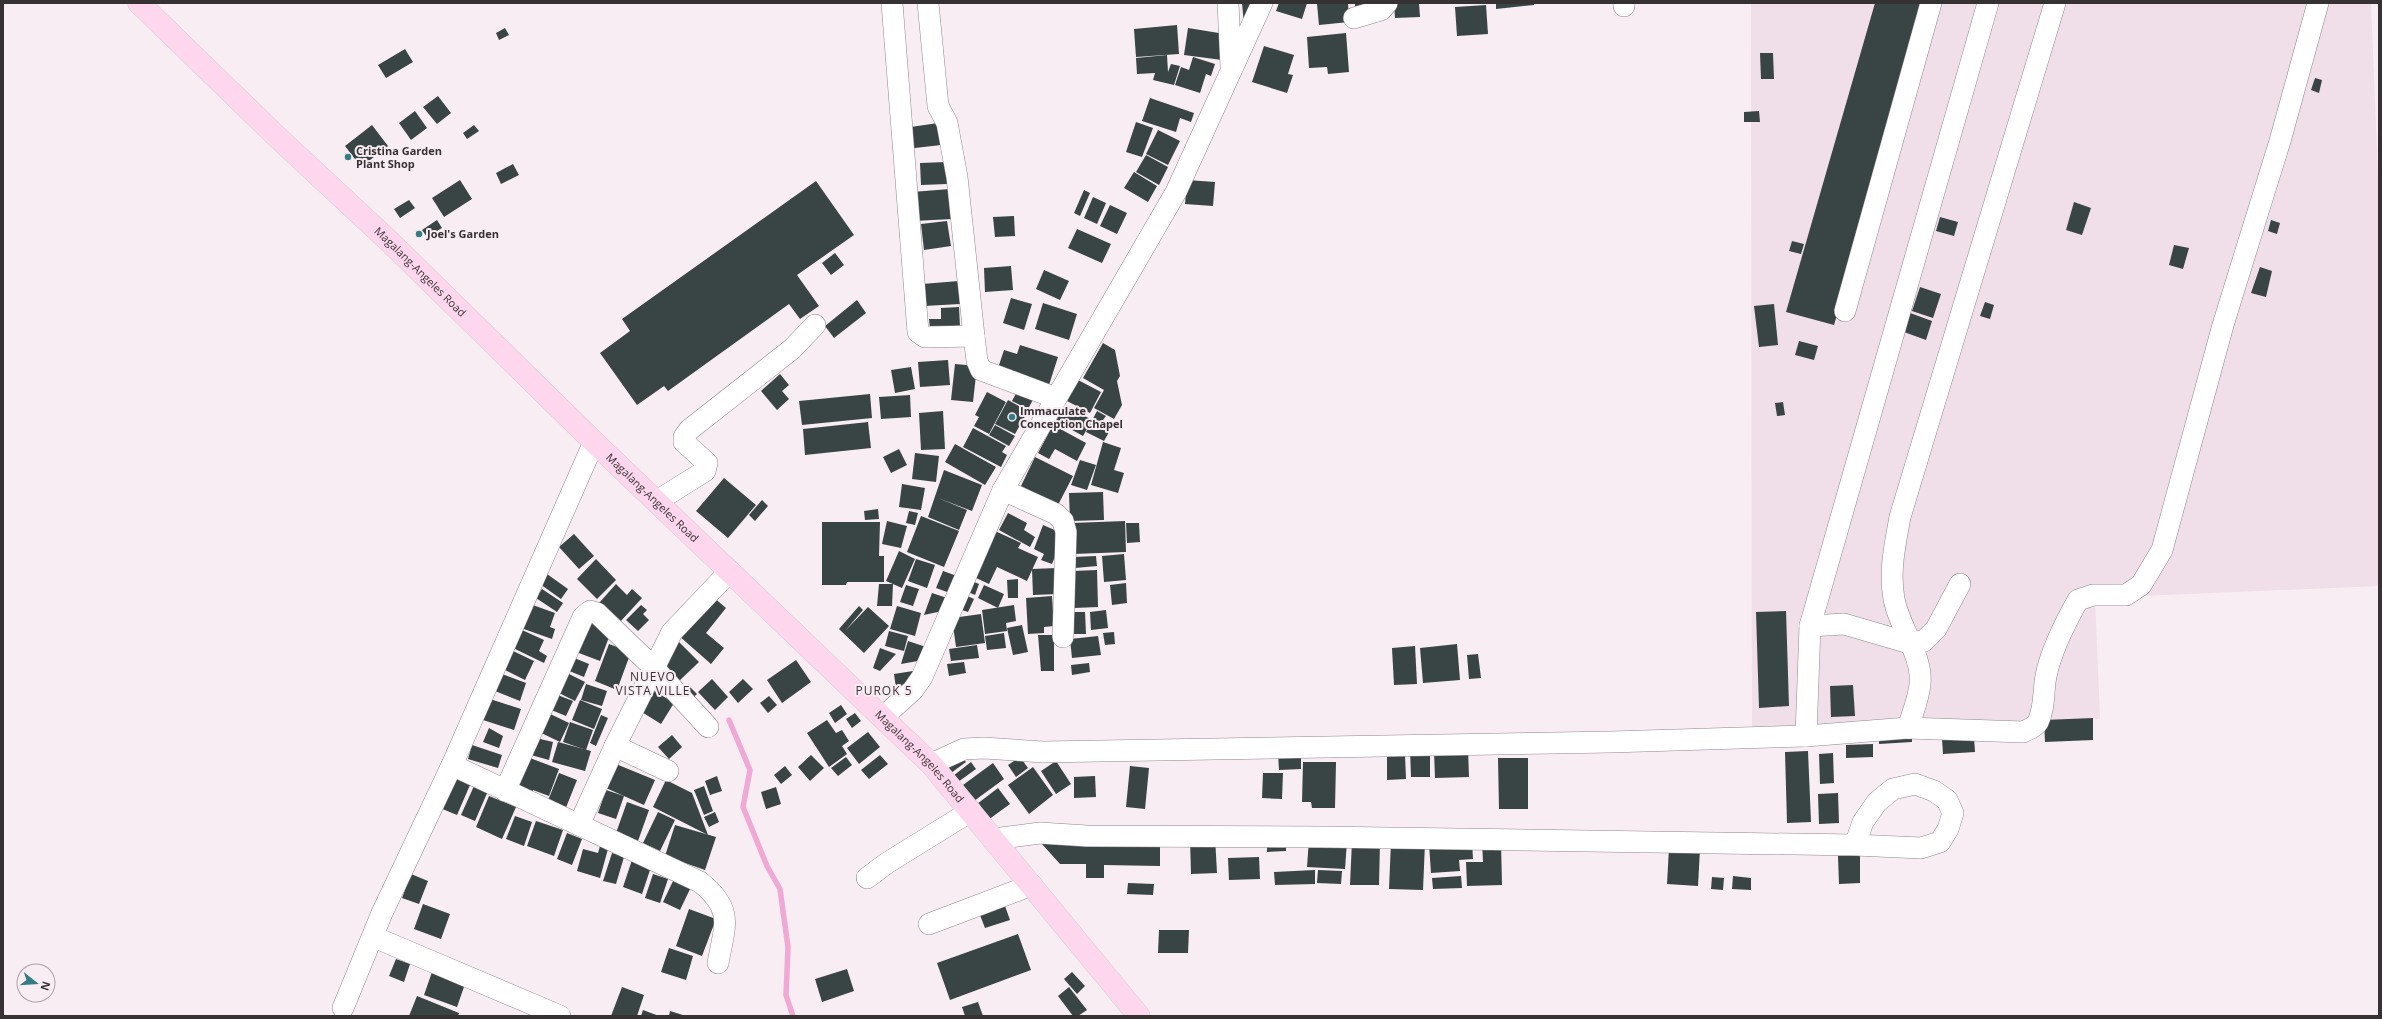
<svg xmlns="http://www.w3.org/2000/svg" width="2382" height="1019" viewBox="0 0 2382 1019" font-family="'Open Sans',sans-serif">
<rect width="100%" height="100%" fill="#f8edf3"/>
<path fill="#f0dee9" d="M1751 3H2371L2379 201V586L2095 598 2100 719 1752 731Z"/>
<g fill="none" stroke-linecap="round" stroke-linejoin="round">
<path stroke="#f0a9d5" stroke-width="5.5" d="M729 720 750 770 743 807 767 866 780 889 788 947 786 995 793 1016"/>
</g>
<g fill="#394445">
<path d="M1242 3H1259L1244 25Z"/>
<path d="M1279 3H1307L1302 19 1276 11Z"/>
<path d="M1325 3H1348L1349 22 1319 25 1317 4Z"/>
<path d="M1355 3H1377V6L1355 7Z"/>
<path d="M1394 3H1419L1420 17 1395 18Z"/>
<path d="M1496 3H1534V5L1496 9Z"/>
<path d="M1875 3H1927L1834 325 1786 312Z"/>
<path d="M1486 5 1488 34 1457 36 1455 7Z"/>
<path d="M1177 25 1179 54 1136 57 1134 29Z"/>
<path d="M505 28 509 35 499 40 496 33Z"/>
<path d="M1188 28 1225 34 1222 60 1184 55Z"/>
<path d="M1346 33 1349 72 1328 74 1327 67 1309 68 1307 37Z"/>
<path d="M1264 46 1294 55 1288 74 1293 75 1287 93 1252 82Z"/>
<path d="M405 49 413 62 386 78 378 65Z"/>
<path d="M1760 53H1773L1774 79H1761Z"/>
<path d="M1167 55 1168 72 1171 64 1180 66 1174 85 1153 80 1155 73 1137 74 1136 58Z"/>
<path d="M1193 57 1215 64 1211 76 1206 74 1200 93 1175 85 1181 67 1189 70Z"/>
<path d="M2315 78 2322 80 2319 93 2311 90Z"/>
<path d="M438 96 451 113 437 124 423 107Z"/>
<path d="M1150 98 1194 113 1191 122 1180 118 1176 132 1142 121Z"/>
<path d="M415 111 427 128 411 140 399 123Z"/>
<path d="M1759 111 1760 122H1744V112Z"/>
<path d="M1136 122 1153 128 1142 157 1126 152Z"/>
<path d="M938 123 941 145 906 149 904 128Z"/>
<path d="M372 125 388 146 361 167 345 146Z"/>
<path d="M474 125 479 131 467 139 463 133Z"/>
<path d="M1158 130 1180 141 1168 165 1146 154Z"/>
<path d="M1146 155 1168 167 1159 185 1136 172Z"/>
<path d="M947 162V184L921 185 920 163Z"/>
<path d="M513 164 519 175 501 184 496 173Z"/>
<path d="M1134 172 1157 186 1148 202 1124 188Z"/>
<path d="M460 180 472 199 444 217 432 198Z"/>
<path d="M1187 180 1215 182 1213 206 1185 204Z"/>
<path d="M816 181 854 235 797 275 819 306 800 319 789 304 668 391 664 386 637 405 600 353 630 331 622 319Z"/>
<path d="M950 189 952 219 914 221 912 192Z"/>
<path d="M1084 190 1090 193 1080 216 1074 213Z"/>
<path d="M1093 197 1106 203 1097 224 1084 218Z"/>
<path d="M409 200 415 208 400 218 394 209Z"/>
<path d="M2074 202 2091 208 2082 235 2066 230Z"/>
<path d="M1110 205 1127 213 1117 234 1100 226Z"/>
<path d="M1014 216 1015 236 995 237 993 217Z"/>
<path d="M1940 217 1958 222 1954 236 1936 231Z"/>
<path d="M437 220 442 228 427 237 422 230Z"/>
<path d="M2271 220 2280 223 2277 234 2268 231Z"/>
<path d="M947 221 951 246 924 250 921 224Z"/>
<path d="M1077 229 1111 244 1102 263 1068 248Z"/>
<path d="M1792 241 1804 244 1801 254 1789 251Z"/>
<path d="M2174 245 2189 248 2183 269 2169 265Z"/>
<path d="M835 253 844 265 831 275 822 263Z"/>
<path d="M1011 266 1013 290 985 292 984 268Z"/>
<path d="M2260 267 2272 271 2266 297 2251 293Z"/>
<path d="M1044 270 1069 281 1060 300 1036 289Z"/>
<path d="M959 281 960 304 924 306 922 284Z"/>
<path d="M1920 287 1941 294 1933 318 1912 311Z"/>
<path d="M1011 298 1032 304 1024 330 1003 323Z"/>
<path d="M857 300 866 313 834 338 825 326Z"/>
<path d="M1985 302 1994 305 1990 319 1980 316Z"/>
<path d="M1043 303 1077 314 1069 340 1035 329Z"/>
<path d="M1774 304 1778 345 1759 347 1754 306Z"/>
<path d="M959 307 960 327 930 328 929 319H941V308Z"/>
<path d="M1910 313 1932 321 1926 340 1904 332Z"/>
<path d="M1799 341 1818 346 1814 360 1795 355Z"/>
<path d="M1103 343 1115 350 1120 376 1117 381 1122 405 1114 419 1094 408 1104 390 1083 378Z"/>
<path d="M1020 345 1058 357 1049 385 998 368 1004 350 1017 354Z"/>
<path d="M948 360 950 385 920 387 918 362Z"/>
<path d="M955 364 977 366 973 402 951 400Z"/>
<path d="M911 367 915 389 895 393 891 370Z"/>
<path d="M780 374 789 385 782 391 789 399 777 410 761 391Z"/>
<path d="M1078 380 1101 392 1090 413 1067 401Z"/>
<path d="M1019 388 1035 396 1028 409 1012 401Z"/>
<path d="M987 392 1006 402 989 434 974 426 979 417 975 415Z"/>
<path d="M870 394 872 418 802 425 799 401Z"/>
<path d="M910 395 911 417 881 419 879 397Z"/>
<path d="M1008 400 1028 411 1015 434 995 424Z"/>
<path d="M1783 402 1785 415 1777 416 1775 403Z"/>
<path d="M1065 405 1092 420 1083 436 1056 421Z"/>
<path d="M943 411 945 449 921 450 919 413Z"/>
<path d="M1097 411 1106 416 1103 420 1113 425 1104 441 1086 432Z"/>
<path d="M868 422 871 448 805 455 803 429Z"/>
<path d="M995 425 1015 436 1009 446 989 435Z"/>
<path d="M1053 425 1086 443 1077 461 1055 449 1049 459 1038 453Z"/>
<path d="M973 428 1006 446 1002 452 1007 455 1001 467 963 447Z"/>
<path d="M1103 442 1121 448 1114 470 1124 473 1118 493 1091 485Z"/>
<path d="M955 444 996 467 985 485 945 462Z"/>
<path d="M899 449 907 465 891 473 883 457Z"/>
<path d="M915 453 939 456 936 482 912 479Z"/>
<path d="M1035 457 1073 476 1058 505 1021 486Z"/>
<path d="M1080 460 1096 465 1087 490 1071 485Z"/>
<path d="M944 470 982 485 972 511 938 498 967 510 959 530 928 517Z"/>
<path d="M724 478 756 505 728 538 696 511Z"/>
<path d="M902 484 925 488 921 510 899 507Z"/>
<path d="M1103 492 1104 520 1070 521 1069 493Z"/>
<path d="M762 500 768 506 755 521 749 515Z"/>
<path d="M878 509 879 519 865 520 864 511Z"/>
<path d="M909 511 918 513 915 525 906 523Z"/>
<path d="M1008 513 1027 523 1024 530 1035 537 1030 547 999 530Z"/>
<path d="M921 516 959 531 944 567 907 552Z"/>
<path d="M887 521 907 526 901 548 882 544Z"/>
<path d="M1125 521 1126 552 1073 554 1072 523Z"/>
<path d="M822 522H880L879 556H884V582H847L846 585H822Z"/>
<path d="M1126 523H1139L1140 542 1127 543Z"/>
<path d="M1043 525 1064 534 1052 564 1041 560 1044 554 1034 549Z"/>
<path d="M995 531 1021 543 1018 548 1038 557 1027 581 997 567 989 584 974 577Z"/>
<path d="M574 534 594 556 579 569 559 547Z"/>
<path d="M899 551 915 559 902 588 886 581Z"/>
<path d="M1124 554 1126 580 1104 582 1102 556Z"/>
<path d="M1096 556 1097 566 1075 568 1074 557Z"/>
<path d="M596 559 616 580 597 599 577 579Z"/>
<path d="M916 559 935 565 927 588 908 581Z"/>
<path d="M1057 568 1058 594 1033 595 1032 569Z"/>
<path d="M1097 570 1098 607 1074 608 1073 571Z"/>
<path d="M943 571 957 576 950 593 936 588Z"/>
<path d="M547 574 568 589 561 599 540 584Z"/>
<path d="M1018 579V598H1008L1007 580Z"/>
<path d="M972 581 979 584 975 595 968 592Z"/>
<path d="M1126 583 1127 603 1112 605 1110 585Z"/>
<path d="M616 584 627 595 632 589 642 598 620 622 599 603Z"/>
<path d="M879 584H893L892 606H877Z"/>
<path d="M906 585 919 589 913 606 900 602Z"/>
<path d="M984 585 1004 594 998 608 978 598Z"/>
<path d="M542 589 563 603 557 612 536 598Z"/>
<path d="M932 593 947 598 942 611 924 615Z"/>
<path d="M965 595 974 599 968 612 959 609Z"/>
<path d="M712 596 726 608 706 633 724 648 711 664 678 635Z"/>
<path d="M1052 596 1054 626 1044 627V633L1028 634 1026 598Z"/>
<path d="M530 604 555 613 550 627 555 629 552 639 521 628Z"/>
<path d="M641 605 647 610 643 614 649 620 638 631 626 620Z"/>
<path d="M1014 605 1016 621 1006 623 1007 631 985 634 982 610Z"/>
<path d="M859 606 863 610 845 631 868 607 889 626 864 653 839 629Z"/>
<path d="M897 606 921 613 915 636 890 629Z"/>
<path d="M1106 610 1108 628 1091 630 1090 612Z"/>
<path d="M1786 611 1789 706 1759 708 1756 612Z"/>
<path d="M1069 612H1085L1086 634H1070Z"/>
<path d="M981 614 985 643 956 647 952 618Z"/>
<path d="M583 620 611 632 600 661 571 650Z"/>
<path d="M1022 625 1028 652 1013 655 1007 628Z"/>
<path d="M522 630 544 640 539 651 547 656 544 663 513 648Z"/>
<path d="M889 631 908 636 904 651 885 646Z"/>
<path d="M1114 632 1115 644 1105 645 1103 633Z"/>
<path d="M1004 633 1006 648 987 650 985 636Z"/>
<path d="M1038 635H1054V671H1041Z"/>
<path d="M1098 636 1101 655 1072 658 1070 639Z"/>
<path d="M678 641 699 662 678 682 658 661Z"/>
<path d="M908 641 932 649 929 659 901 664Z"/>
<path d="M609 644 631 652 617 690 595 681Z"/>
<path d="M1457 644 1460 680 1423 683 1420 648Z"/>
<path d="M977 645 979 658 951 661 949 649Z"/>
<path d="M1415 646 1417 684 1394 685 1392 648Z"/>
<path d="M880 648 896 654 880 671 873 668Z"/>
<path d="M511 650 534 661 525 680 503 669Z"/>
<path d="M1478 654 1481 678 1469 679 1467 655Z"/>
<path d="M567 655 589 664 584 677 562 668Z"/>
<path d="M796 660 811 682 782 703 767 680Z"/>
<path d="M964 662 966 673 949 676 947 664Z"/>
<path d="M1089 663 1090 672 1072 675 1071 665Z"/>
<path d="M561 670 585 682 575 701 551 689Z"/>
<path d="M913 671 915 685 896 688 894 674Z"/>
<path d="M502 674 526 683 520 701 495 691Z"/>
<path d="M712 679 728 697 715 710 698 692Z"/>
<path d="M743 679 753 689 738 703 729 692Z"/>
<path d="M586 684 607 691 602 706 581 700Z"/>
<path d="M1853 685 1855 716 1831 717 1830 686Z"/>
<path d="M689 686 697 694 688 702 680 694Z"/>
<path d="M650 688 674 703 661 724 637 709Z"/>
<path d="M550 692 573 701 566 716 544 707Z"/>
<path d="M769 696 777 705 768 713 760 703Z"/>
<path d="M490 699 521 709 514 730 483 720Z"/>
<path d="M580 700 602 709 594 729 572 720Z"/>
<path d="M841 705 847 714 835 723 829 713Z"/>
<path d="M542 710 569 723 560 742 533 729Z"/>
<path d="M855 713 861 721 852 728 846 719Z"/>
<path d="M601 715 608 718 596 746 590 743Z"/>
<path d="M2093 718V740L2045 742 2044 720Z"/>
<path d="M827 720 836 733 842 730 849 741 842 746 847 754 829 767 807 733Z"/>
<path d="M570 722 593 730 586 750 563 742Z"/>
<path d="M489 728 503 736 499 748 483 742Z"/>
<path d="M868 732 880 747 859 764 847 748Z"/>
<path d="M1912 733V742L1879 744V735Z"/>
<path d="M672 735 682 747 669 759 658 747Z"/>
<path d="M1974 737 1975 752 1943 754 1942 739Z"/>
<path d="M536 738 553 742 549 760 531 755Z"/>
<path d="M558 742 591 751 585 771 552 762Z"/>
<path d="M1873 744V757L1846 758V745Z"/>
<path d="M472 745 502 755 498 768 468 759Z"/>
<path d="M1410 749H1430V777H1411Z"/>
<path d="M1468 749 1469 777 1435 778 1434 751Z"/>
<path d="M1808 751 1811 822 1787 823 1785 752Z"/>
<path d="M1301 752V769L1279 770 1278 753Z"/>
<path d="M1833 753 1834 783 1820 784 1819 754Z"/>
<path d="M959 754 966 762 951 773 945 765Z"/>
<path d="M522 755 559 769 549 796 533 790 532 793 510 785Z"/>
<path d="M811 755 824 768 810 781 798 767Z"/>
<path d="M880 755 888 764 869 779 861 770Z"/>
<path d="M1405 755 1406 779 1387 780V756Z"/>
<path d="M846 757 852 765 838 776 831 768Z"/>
<path d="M1020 757 1028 768 1016 777 1008 765Z"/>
<path d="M1498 758H1528V809H1499Z"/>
<path d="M1056 761 1071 784 1056 794 1041 771Z"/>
<path d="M971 762 976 769 958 782 953 776Z"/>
<path d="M1303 762H1336L1335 808H1312L1311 802H1302Z"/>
<path d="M993 763 1004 779 974 801 963 785Z"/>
<path d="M616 764 655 780 644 805 606 788Z"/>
<path d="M785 766 792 775 781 784 774 775Z"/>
<path d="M1130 766 1149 768 1145 809 1126 807Z"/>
<path d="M1033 767 1053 795 1029 814 1008 785Z"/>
<path d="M559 773 577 780 565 810 547 803Z"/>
<path d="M1263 773H1283L1282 799 1262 798Z"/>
<path d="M717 776 722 791 710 795 705 781Z"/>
<path d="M1095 776 1096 797 1074 798V777Z"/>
<path d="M453 777 470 785 457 815 440 808Z"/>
<path d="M666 780 692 793 708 835 653 807Z"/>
<path d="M474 786 488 791 475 821 461 815Z"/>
<path d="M704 786 713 811 704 815 694 790Z"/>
<path d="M776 787 781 804 766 809 761 792Z"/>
<path d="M998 788 1010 804 988 820 977 804Z"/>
<path d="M606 790 624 796 616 819 598 813Z"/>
<path d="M1838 793 1839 823 1819 824 1818 794Z"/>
<path d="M489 796 516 807 502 839 476 827Z"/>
<path d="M627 802 649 810 638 841 616 833Z"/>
<path d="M658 812 675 820 660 851 643 843Z"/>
<path d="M715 812 719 822 709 827 704 817Z"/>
<path d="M515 816 532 822 524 846 506 839Z"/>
<path d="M536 821 563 830 554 856 527 846Z"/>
<path d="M675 825 716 837 705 870 665 856Z"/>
<path d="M567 833 582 839 572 865 557 859Z"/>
<path d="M1215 837 1217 873 1191 874 1190 839Z"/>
<path d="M1267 838H1286V851L1267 852Z"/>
<path d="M1309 839 1347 841 1345 869 1307 867Z"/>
<path d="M1352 841 1380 842 1379 885H1350Z"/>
<path d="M1472 841 1473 859 1459 860 1460 871 1431 873 1429 844Z"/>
<path d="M1391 842 1425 843 1423 890 1389 889Z"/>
<path d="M1482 842H1501L1502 885 1467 886 1466 862H1483Z"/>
<path d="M1042 844 1160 846V866L1104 865V878H1086V864H1060Z"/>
<path d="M600 846 608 849 600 878 577 871 583 849 598 853Z"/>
<path d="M1669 848 1700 849 1698 886 1667 884Z"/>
<path d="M612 853 624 857 616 884 603 881Z"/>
<path d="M1860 855V883L1839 884 1838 856Z"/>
<path d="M1259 857 1260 879 1229 880 1228 858Z"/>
<path d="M632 860 651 867 642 894 623 887Z"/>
<path d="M1315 870V884L1275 885 1274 872Z"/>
<path d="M1318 870 1342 871 1341 884 1317 883Z"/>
<path d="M411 874 428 881 419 904 402 898Z"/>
<path d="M653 874 668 879 660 903 645 898Z"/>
<path d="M1461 876 1462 888 1433 889 1432 878Z"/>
<path d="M1733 876 1751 878V890L1732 889Z"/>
<path d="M1712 877 1724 878 1723 890 1711 889Z"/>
<path d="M674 879 691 887 680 910 663 902Z"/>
<path d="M1128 883 1154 884 1153 895 1127 894Z"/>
<path d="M423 904 450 914 441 939 414 929Z"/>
<path d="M1005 906 1010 920 985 928 980 915Z"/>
<path d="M689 909 716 919 702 956 676 946Z"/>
<path d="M1159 930H1189L1188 953H1158Z"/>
<path d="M1018 934 1031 970 950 1000 937 963Z"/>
<path d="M669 948 693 956 686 980 661 972Z"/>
<path d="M396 959 410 964 404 982 389 976Z"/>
<path d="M847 969 854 991 822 1002 815 979Z"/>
<path d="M432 972 465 984 457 1007 424 995Z"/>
<path d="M1072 972 1085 986 1077 994 1064 979Z"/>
<path d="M622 987 644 995 637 1016H611Z"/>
<path d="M1069 987 1087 1010 1078 1016H1073L1058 996Z"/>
<path d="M417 996 459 1013 458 1016H409Z"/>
<path d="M978 1002 983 1016H965L962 1007Z"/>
<path d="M643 1010 659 1016H641Z"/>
<path d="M670 1011 686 1016H669Z"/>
</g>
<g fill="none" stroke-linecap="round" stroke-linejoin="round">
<defs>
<g id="minor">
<path d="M892 3 918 332 925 337 974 336 977 361 981 370 1056 398"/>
<path d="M928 3 938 106 947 123 957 177 974 336"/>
<path d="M1228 3 1231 67"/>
<path d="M1624 3V6"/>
<path d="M1354 18 1381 10 1387 3"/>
<path d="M1845 311 1931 3"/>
<path d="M1003 490 1056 514 1063 521 1066 532 1063 637"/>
<path d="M657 501 705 471 707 463 684 442V437L689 430 792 349 815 325"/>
<path d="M1810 626 1844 624 1909 643 1924 641 1936 629 1960 584"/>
<path d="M883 717 913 690 922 677 1003 490 1176 192 1262 3"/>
<path d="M1908 728C1912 714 1919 698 1920 684 1923 656 1899 627 1894 599 1889 571 1895 545 1900 517L2055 3"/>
<path d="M1806 736 1810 626 1988 3"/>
<path d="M615 746 668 771"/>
<path d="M931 764 964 749 984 748 1043 752 1611 742 1806 736 1908 728 2023 732C2028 730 2035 727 2038 722 2045 708 2043 691 2046 676 2051 650 2065 623 2078 600L2093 595H2126L2141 585 2162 550 2223 325 2280 141 2318 3"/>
<path d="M452 765 700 882C734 909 725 925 718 963"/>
<path d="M505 791 583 617 590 611 597 613 653 667 708 727"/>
<path d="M579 825 615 746 672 632 730 571"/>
<path d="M993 839 1040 833 1087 836 1320 837 1855 845 1921 848 1940 842 1948 829 1953 813 1947 800 1934 791 1915 784 1893 789 1877 802 1863 822 1855 845"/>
<path d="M867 878 887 863 971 811"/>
<path d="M929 924 1032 885"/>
<path d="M374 937 560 1016"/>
<path d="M343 1008 382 913 452 765 594 442"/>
</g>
<g id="major">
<path id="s1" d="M139 3 274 134 391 243 594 442 931 764 1139 1016"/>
</g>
</defs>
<use href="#minor" stroke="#90878c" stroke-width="22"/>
<use href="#major" stroke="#cfcece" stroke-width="23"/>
<use href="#minor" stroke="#fff" stroke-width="21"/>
<use href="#major" stroke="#fed7ef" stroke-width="22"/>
</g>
<g fill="#357c85" stroke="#f8edf3" stroke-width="1.5">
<circle cx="348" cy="157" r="4"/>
<circle cx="419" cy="234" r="4"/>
<circle cx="1012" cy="417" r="4"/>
</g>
<g text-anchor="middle" stroke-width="4" stroke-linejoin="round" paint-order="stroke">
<g font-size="11" font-weight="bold" fill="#363234" stroke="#f8edf3" text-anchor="start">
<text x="356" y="155">Cristina Garden<tspan x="356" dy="13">Plant Shop</tspan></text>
<text x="427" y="238">Joel's Garden</text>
<text x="1020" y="415">Immaculate<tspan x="1020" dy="13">Conception Chapel</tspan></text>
</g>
<g font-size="11" fill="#363234" stroke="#f8edf3">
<text dy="4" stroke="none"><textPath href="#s1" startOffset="389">Magalang-Angeles Road</textPath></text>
<text dy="4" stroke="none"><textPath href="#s1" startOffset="713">Magalang-Angeles Road</textPath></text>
<text dy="4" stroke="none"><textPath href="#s1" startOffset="1085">Magalang-Angeles Road</textPath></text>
</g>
<g font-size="12" letter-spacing="1" fill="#3a3237" stroke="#f8edf3">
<text x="653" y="681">NUEVO<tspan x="653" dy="14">VISTA VILLE</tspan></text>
<text x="884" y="695">PUROK 5</text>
</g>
</g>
<rect width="2382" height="1019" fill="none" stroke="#363234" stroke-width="8"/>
<g transform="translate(36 983) rotate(107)"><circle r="19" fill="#f8edf3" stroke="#aaa2a7"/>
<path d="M0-3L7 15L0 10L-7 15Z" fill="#357c85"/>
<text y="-6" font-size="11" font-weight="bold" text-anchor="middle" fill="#363234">N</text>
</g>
</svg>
